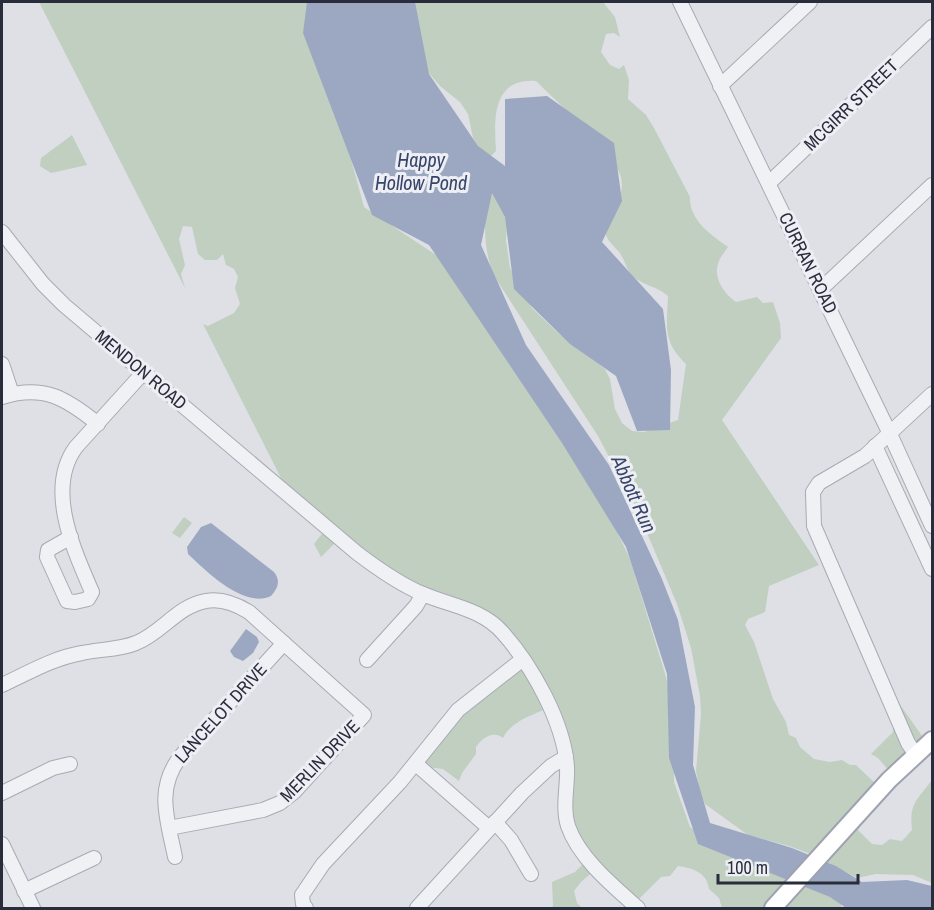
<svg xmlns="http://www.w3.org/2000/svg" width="934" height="910" viewBox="0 0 934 910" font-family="'Archivo Narrow',sans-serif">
<rect width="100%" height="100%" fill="#dee0e6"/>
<g fill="#c1cfc0">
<path d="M39 2H312L337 108 364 207 439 257 600 496 630 559 666 677 675 728 674 782 690 827 721 849 839 899 842 908H722L719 898 709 889C707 872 692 868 678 866L670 876 661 877 635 903 597 868 581 882 574 891 577 903 582 908H551L553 906 552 882 575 872 589 858 574 839 568 760 548 708C533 715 511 721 503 738 493 730 482 738 476 747V754L462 773 459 781 443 769 428 767 421 755 516 656 504 633 425 593 339 539 321 557 314 544 327 527 288 492 203 324 208 326 234 313 240 304 235 288 238 277 234 269 226 265 223 254 217 260H205L198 254 192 227 183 226 179 239 185 265 181 274 185 288Z"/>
<path d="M404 2H603L615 17 620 37 614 33 606 34 601 52 610 65 619 69 624 65 629 80 628 99 646 115 654 128 690 197C689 220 711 235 728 247 725 252 719 258 718 264 713 279 725 294 736 302L757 297 763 303 773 302 780 323 781 338 722 420 819 565 769 586 765 612 748 619 745 625 754 642 773 699 786 722 789 735 796 738 800 747 814 759 830 762 842 760 850 765H856L877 785 848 820 872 844 882 845 890 839 902 841 912 830C909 803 917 800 932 780V883L913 875 876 874 857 878 816 856 789 846 748 835 705 804 700 793 696 771 701 714 700 696 691 648 677 604 639 514 598 436 494 276C482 247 482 207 494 177L507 225 506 240 510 268 532 308 558 333 605 369 610 379 615 409 622 423 632 431 644 432 678 420 686 364C662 341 667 326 668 296 658 287 646 286 636 279 626 272 626 261 619 252 610 241 601 237 608 220 615 204 625 196 621 177 616 155 554 99 536 81 492 78 494 119 496 151L491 156 484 157 473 138 468 114 460 102 440 86 428 72Z"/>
<path d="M72 135 87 165 51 173 40 166 41 158Z"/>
<path d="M184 517 192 523 180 538 172 533Z"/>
<path d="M889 689 925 740 890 772 878 758 871 754 893 732V726L879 694Z"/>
</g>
<g fill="#9ca8c2">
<path d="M307 2H415L429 74 478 146 505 166V99L547 96 614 143 622 201 602 242 663 309 671 370 670 430 637 431 616 376 570 344 514 289 505 217 492 193 481 245 526 345 609 465 662 579 678 620 695 707 693 765 710 823 792 848 836 866 862 882 907 880 932 886V908H846L830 897 698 844 669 758 667 674 626 547 562 443 429 245 372 215 303 33Z"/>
<path d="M211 523 274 572C281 581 278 588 271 596 244 609 206 571 188 554L187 547 201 527Z"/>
<path d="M246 629 257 637 259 642 253 653 243 661 234 657 230 651Z"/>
</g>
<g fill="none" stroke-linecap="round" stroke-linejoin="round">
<defs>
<g id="minor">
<path d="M680 2 890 434 932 526"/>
<path d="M720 86 810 2"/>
<path d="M769 183 932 27"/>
<path d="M2 232 43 284 64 305 357 553C378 569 399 584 423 594 451 606 482 609 503 633 533 667 564 723 567 767 568 786 562 807 568 826 579 858 613 886 638 908"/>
<path d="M821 289 932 185"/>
<path d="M2 364 12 394"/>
<path d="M2 397C43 384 66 398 98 424"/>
<path d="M875 446 932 569"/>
<path d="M71 537 48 550 47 557 67 601 75 602 88 599 92 592C74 550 45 489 76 447L143 373"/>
<path d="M367 660 416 606 423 594"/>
<path d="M2 685C28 673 53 658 82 653 100 649 119 650 136 643 162 633 177 606 206 601 221 598 236 604 249 612L364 715 294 792 280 803 263 810 169 828"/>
<path d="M916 755 908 743 814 526 813 492 819 483 865 456 932 394"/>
<path d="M416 764 489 828"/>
<path d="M2 793 53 768 70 764"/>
<path d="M495 822 511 840 531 874"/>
<path d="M2 844 33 908"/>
<path d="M175 857C168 821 155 790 180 757L284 643"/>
<path d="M24 891 94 858"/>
<path d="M306 908 303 904 302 895 323 864 400 782 458 710 523 659"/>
<path d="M417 908 522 793 551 766 566 757"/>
</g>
<path id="major" d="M773 908 889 780 932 740"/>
</defs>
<use href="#minor" stroke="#a8aab3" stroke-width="16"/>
<use href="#major" stroke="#9fa2b0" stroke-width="20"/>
<use href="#minor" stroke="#f0f1f5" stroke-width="14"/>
<use href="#major" stroke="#fff" stroke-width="16"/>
</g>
<g text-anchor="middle" stroke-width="6" stroke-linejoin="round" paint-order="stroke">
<g font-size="18" fill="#292c3b" stroke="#edeff4">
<text transform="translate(851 105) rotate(-44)" y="6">MCGIRR STREET</text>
<text transform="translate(808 263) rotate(64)" y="6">CURRAN ROAD</text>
<text transform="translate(141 370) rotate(40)" y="6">MENDON ROAD</text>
<text transform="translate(221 713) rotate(-48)" y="6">LANCELOT DRIVE</text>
<text transform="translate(320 761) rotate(-46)" y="6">MERLIN DRIVE</text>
</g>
<g font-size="20" font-style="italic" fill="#38456a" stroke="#edeff4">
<text x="421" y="167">Happy<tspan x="421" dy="23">Hollow Pond</tspan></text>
<text transform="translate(634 494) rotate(66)" y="7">Abbott Run</text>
</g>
</g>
<rect width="934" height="910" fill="none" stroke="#292c3b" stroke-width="6"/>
<path d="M718 874v9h140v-9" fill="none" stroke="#292c3b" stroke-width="3"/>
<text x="727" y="874" font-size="18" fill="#292c3b" stroke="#edeff4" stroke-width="4.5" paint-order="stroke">100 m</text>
</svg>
